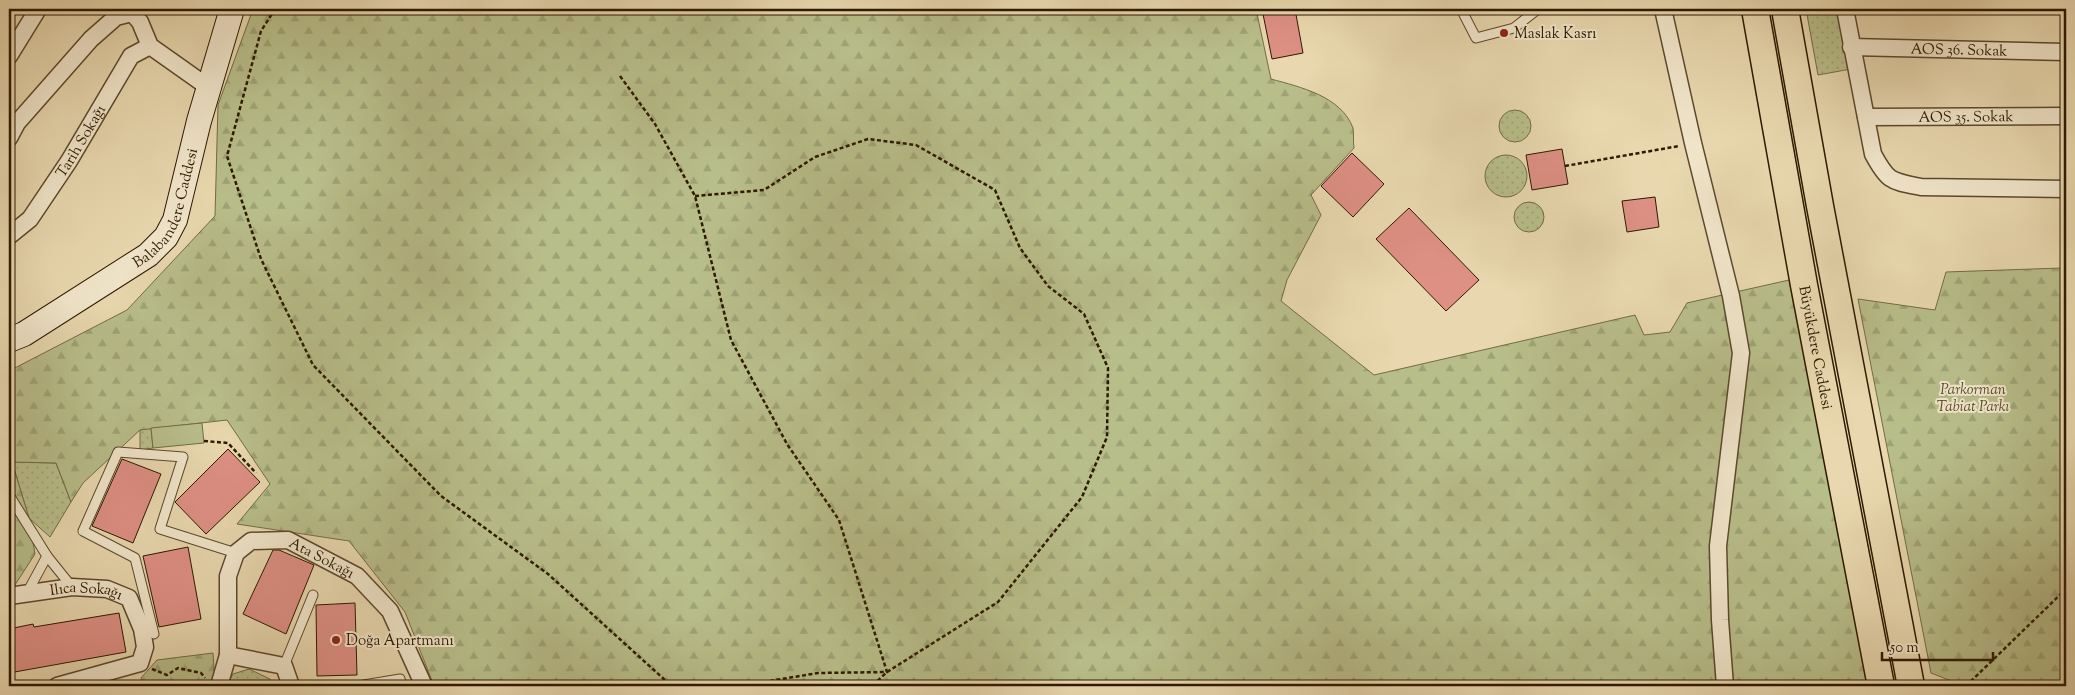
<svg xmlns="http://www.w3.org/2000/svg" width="2075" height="695" viewBox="0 0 2075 695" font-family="'Sorts Mill Goudy',serif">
<defs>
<pattern id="grass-dots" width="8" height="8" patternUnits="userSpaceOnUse" patternTransform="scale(1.25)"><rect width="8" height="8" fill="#b8be8a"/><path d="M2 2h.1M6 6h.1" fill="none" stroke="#9ea375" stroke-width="1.8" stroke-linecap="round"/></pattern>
<pattern id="forest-firs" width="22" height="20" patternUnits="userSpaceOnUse" patternTransform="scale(1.25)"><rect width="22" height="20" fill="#b8be8a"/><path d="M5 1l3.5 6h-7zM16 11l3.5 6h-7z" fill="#9ea375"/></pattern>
</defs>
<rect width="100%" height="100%" fill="#e9d8af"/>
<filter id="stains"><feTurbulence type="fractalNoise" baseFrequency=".004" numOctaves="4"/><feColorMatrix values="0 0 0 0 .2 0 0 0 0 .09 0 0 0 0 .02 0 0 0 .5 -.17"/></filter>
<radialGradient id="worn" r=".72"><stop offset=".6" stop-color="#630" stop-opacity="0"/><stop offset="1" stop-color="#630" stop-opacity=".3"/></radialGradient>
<g fill="url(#grass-dots)" stroke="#726c45">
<path d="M1806 9H1840L1851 69 1818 75Z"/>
<circle cx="1515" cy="126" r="16"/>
<circle cx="1506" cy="176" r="21"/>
<circle cx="1529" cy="217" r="15"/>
<path d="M151 428 153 448 140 450V430Z"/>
<path d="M12 462 56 463 71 502 50 537 29 518Z"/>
<path d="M249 669 270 679 273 686H226L233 674Z"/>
</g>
<g fill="url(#forest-firs)" stroke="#726c45">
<path d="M253 9H1256L1271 79C1300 87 1341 96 1353 128 1354 134 1353 142 1354 148L1311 195 1321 215 1287 280 1281 301 1374 375 1635 315 1644 335 1670 332 1687 303 1789 280 1870 686H434L405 612 349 541 237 524 270 484 227 420 140 430 83 483 71 502 56 463 12 462 29 518 35 554 13 588 9 589V371L127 310 215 216 218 105Z"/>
<path d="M2062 268 2066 312V686H1957L1954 682 1931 673 1858 299 1935 310 1946 272Z"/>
<path d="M213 653 215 684 213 686H143L141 678 157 660Z"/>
</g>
<path fill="#b8be8a" stroke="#726c45" d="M202 423 204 443 153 448 151 428Z"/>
<g fill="#de9085" stroke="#2d1900">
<path d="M1262 9H1295L1303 53 1272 59Z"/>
<path d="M1562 149 1568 184 1532 190 1526 155Z"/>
<path d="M1352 153 1384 184 1353 217 1321 186Z"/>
<path d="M1655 197 1659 227 1627 232 1622 201Z"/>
<path d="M1409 208 1479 280 1446 311 1376 239Z"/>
<path d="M228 449 260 482 206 534 175 502Z"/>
<path d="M122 459 161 474 133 543 92 526Z"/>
<path d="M188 547 201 619 159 627 143 556Z"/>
<path d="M273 550H279L314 565 286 634 243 614Z"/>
<path d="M355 603 357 675 317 676 316 605Z"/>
<path d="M119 613 126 652 9 673V629L33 624 34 627Z"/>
</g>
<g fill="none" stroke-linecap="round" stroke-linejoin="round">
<defs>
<g id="service">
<path d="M1461 9 1476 38 1514 28 1538 9"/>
<path d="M9 495 47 556 72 587"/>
<path d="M27 593 47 556"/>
<path d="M154 634 135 558 83 531 118 452 183 457 160 529 236 553"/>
<path d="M284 666 313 595"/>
<path d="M358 686 400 679 402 686"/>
</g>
<g id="minor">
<path d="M1663 9 1693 143 1731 296 1741 353 1718 546 1720 620 1725 686"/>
<path d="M1845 9 1873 154C1888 182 1891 181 1921 187L2066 189"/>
<path id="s1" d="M1851 47 2066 52"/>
<path d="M9 56 38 9"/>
<path id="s2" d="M1866 117 2066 116"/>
<path d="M9 138 17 123 91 39 116 17 132 13 140 22 150 46 208 87"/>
<path id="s3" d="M9 236 30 219 69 161 131 56 150 46"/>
<path id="s4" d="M9 596 72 587 107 589 129 598 142 629 145 647 140 663 57 686"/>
<path d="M228 655 284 666 291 686"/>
<path id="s5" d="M219 686 228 655V576L236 553 251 541 288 540 357 576 390 611 424 686"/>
</g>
<g id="secondary">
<path id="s6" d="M9 340 24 334 148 255 166 237 175 220 199 121 232 9"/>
</g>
<g id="primary">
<path id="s7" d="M1755 9 1804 285 1881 686"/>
<path d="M1785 9 1820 206 1911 686"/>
</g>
</defs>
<use href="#service" stroke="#5c492c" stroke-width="11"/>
<use href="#minor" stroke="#5c492c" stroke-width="19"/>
<use href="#secondary" stroke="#2d1900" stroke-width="26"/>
<use href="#primary" stroke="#2d1900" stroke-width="29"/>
<g stroke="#2d1900" stroke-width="2.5" stroke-dasharray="4 2.5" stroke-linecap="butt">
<path d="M275 9 261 31 227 156 261 259 313 365 441 496 548 574 666 681 701 686"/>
<path d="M620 76 655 124 695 196 731 340 787 444 839 520 887 672 818 673 739 686"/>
<path d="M1565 166 1679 146"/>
<path d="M695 196 764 190 815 157 868 139 916 145 995 190 1020 248 1048 286 1084 314 1108 368 1107 437 1082 497 998 602 887 672 872 686"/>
<path d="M204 441 228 443 256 473"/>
<path d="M152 669 167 675 178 668 201 673 205 678"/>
<path d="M1966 686 2066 589"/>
</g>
<use href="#service" stroke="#f1e6cb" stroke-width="9"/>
<use href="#minor" stroke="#f1e6cb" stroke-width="16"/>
<use href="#secondary" stroke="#f1e6cb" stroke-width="24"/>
<use href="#primary" stroke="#e9d8af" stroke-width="26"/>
</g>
<g fill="#8f2418" stroke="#f1e6cb" stroke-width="2">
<circle cx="1504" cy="33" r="5"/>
<circle cx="336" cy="640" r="5"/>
</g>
<g text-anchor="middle" stroke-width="4" stroke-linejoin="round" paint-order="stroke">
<g font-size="15" fill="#2d1900" stroke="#f1e6cb" text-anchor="start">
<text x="1514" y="38">Maslak Kasrı</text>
<text x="346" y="645">Doğa Apartmanı</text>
</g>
<g font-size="15" fill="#2d1900" stroke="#f1e6cb">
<text dy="5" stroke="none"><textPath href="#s1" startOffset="108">AOS 36. Sokak</textPath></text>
<text dy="5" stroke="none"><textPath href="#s2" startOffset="100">AOS 35. Sokak</textPath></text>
<text dy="5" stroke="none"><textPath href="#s3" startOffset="120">Tarih Sokağı</textPath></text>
<text dy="5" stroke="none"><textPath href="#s6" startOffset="214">Balabandere Caddesi</textPath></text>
<text dy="5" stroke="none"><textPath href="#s7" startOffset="344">Büyükdere Caddesi</textPath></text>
<text dy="5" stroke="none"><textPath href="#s5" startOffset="230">Ata Sokağı</textPath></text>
<text dy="5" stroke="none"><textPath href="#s4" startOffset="78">Ilıca Sokağı</textPath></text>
</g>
<g font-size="15" font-style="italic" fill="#574b29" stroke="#f1e6cb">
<text x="1973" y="394">Parkorman<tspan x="1973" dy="17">Tabiat Parkı</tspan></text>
</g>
</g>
<rect width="2075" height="695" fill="none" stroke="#e9d8af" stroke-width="30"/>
<rect x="10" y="10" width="2055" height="675" fill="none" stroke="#2d1900" stroke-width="2.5"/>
<rect x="15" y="15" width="2045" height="665" fill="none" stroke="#2d1900"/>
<path d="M1882 652v8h111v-8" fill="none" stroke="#2d1900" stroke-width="2.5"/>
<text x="1890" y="652" font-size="15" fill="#2d1900" stroke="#f1e6cb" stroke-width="4" paint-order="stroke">50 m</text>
<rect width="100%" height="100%" filter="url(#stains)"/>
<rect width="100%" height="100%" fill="url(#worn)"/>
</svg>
